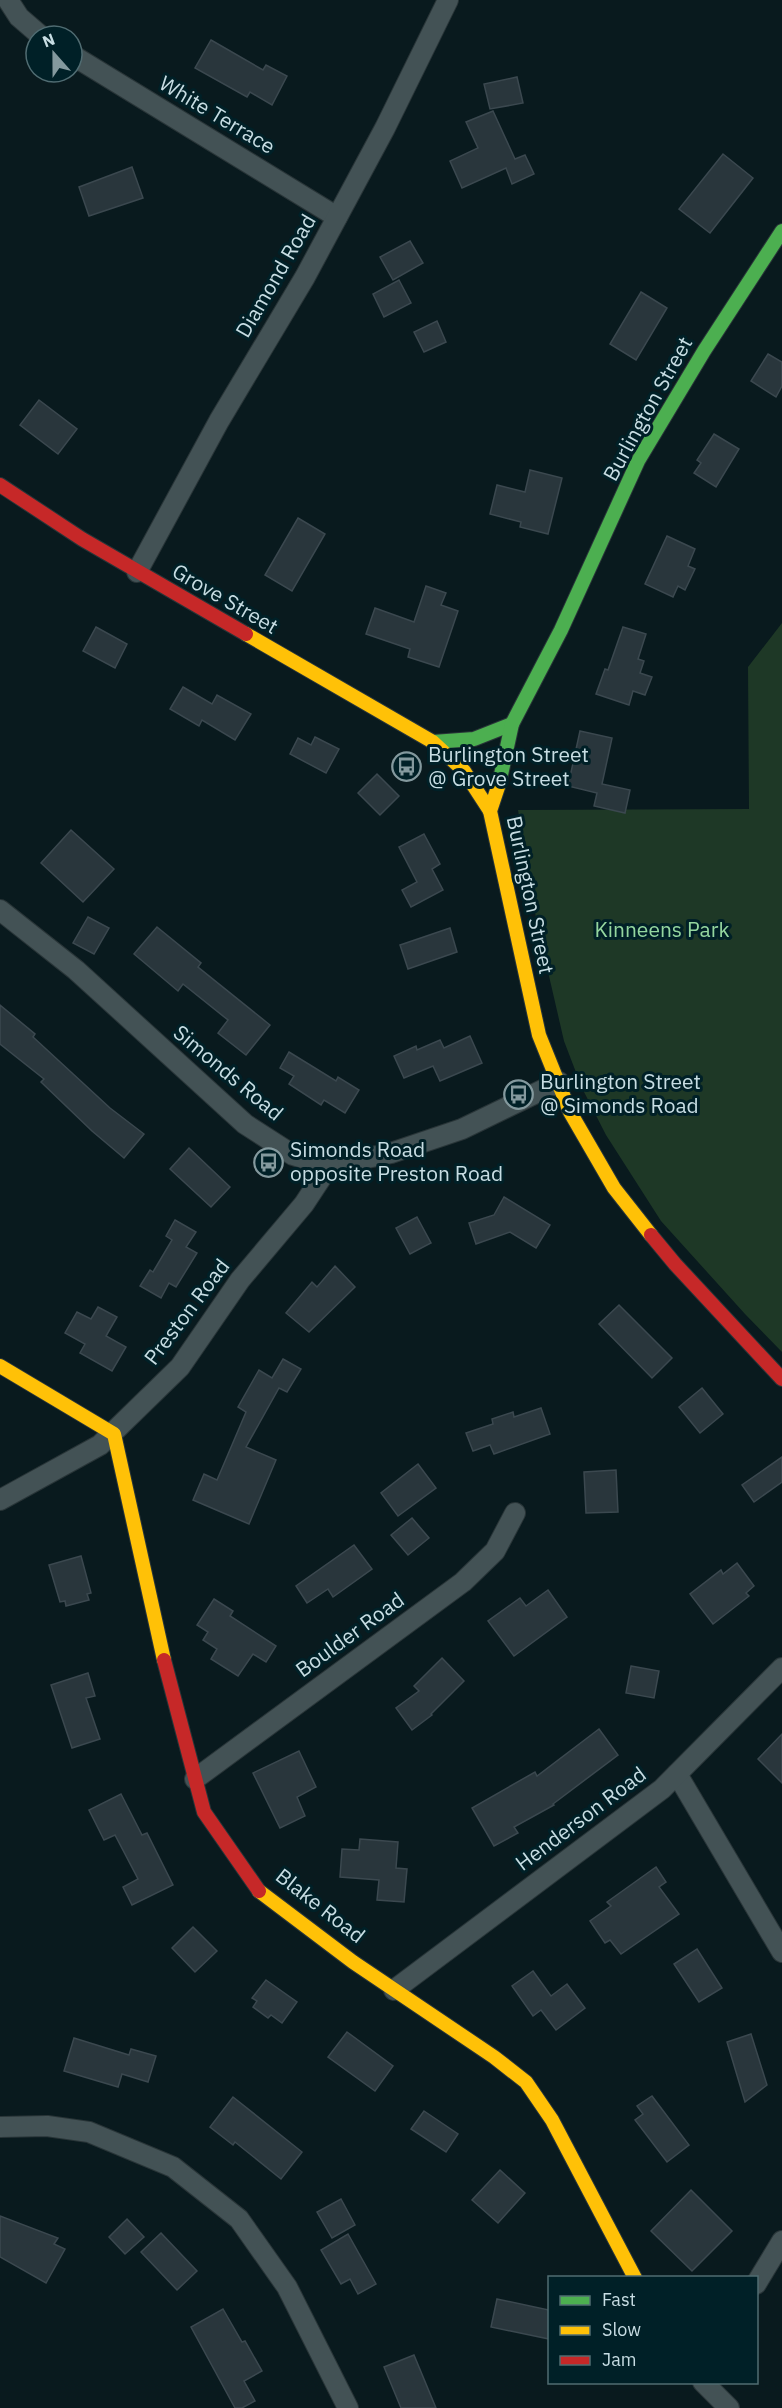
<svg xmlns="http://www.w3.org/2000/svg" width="782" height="2408" viewBox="0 0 782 2408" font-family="'IBM Plex Sans',sans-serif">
<rect width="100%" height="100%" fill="#091a1e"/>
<path fill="#1e3826" d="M782 623V1352L745 1314 661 1221 606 1135 582 1088 564 1041 537 924 518 810 749 809 748 667Z"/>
<g fill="#29363c" stroke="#3b484f" stroke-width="1.5">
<path d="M211 40 263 70 266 65 287 76 272 105 250 92 247 97 195 68Z"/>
<path d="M517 77 523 103 490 109 484 84Z"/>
<path d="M493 111 515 159 525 155 534 174 512 184 506 168 462 188 450 161 478 148 466 122Z"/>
<path d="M723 154 753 178 710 233 679 209Z"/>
<path d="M132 167 143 198 89 216 79 187Z"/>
<path d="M410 241 423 263 393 280 380 257Z"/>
<path d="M399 280 411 303 384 317 373 294Z"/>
<path d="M641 292 667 308 636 360 610 344Z"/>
<path d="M437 321 446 342 424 352 414 332Z"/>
<path d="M768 354 782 362V386L776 397 751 381Z"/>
<path d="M39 400 77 429 58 454 20 425Z"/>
<path d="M714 434 739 449 716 487 694 473 701 463 697 460Z"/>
<path d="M530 470 562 478 548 534 520 527 521 522 490 514 497 485 525 492Z"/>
<path d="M298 518 325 534 292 591 265 575Z"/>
<path d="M667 536 695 549 688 566 695 569 685 590 678 586 673 597 645 584Z"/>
<path d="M426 586 446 593 441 605 458 611 439 667 408 657 410 649 366 634 375 608 414 622Z"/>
<path d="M96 627 127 644 115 668 83 651Z"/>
<path d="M623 627 646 634 638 659 644 661 640 673 652 677 645 695 633 691 629 705 596 694 605 669 608 670Z"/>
<path d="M183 687 212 704 217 695 251 714 235 740 202 720 199 726 170 709Z"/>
<path d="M580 731 612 738 602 784 630 790 625 813 594 806 597 793 568 786Z"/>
<path d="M315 737 339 749 326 773 290 754 298 738 311 745Z"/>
<path d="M377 774 399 796 380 815 358 793Z"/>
<path d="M71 830 114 869 83 902 41 863Z"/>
<path d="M424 834 440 864 432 869 443 890 411 907 402 890 417 882 399 847Z"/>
<path d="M88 917 109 928 94 954 73 943Z"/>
<path d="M157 927 201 963 198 967 270 1025 246 1055 218 1033 228 1020 183 984 178 991 134 954Z"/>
<path d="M450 928 457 952 408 969 400 945Z"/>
<path d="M0 1005 35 1034 33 1037 110 1108 144 1134 124 1158 92 1131 41 1082 44 1079 0 1044Z"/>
<path d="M470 1036 482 1063 440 1081 433 1066 404 1078 394 1056 416 1046 417 1050 440 1040 444 1048Z"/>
<path d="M289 1052 336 1081 338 1077 359 1090 345 1113 324 1100 321 1105 289 1084 294 1076 280 1068Z"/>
<path d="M189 1148 230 1187 211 1207 170 1169Z"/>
<path d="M504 1197 550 1225 536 1248 510 1232 476 1244 469 1223 494 1215Z"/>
<path d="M417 1217 431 1243 410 1254 396 1228Z"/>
<path d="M175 1220 196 1232 186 1247 197 1253 176 1287 169 1283 161 1298 140 1286 150 1270 153 1272 172 1240 166 1236Z"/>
<path d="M335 1266 355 1287 309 1332 286 1313 312 1282 317 1287Z"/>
<path d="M619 1305 672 1358 652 1378 599 1324Z"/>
<path d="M98 1307 117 1317 106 1336 126 1347 112 1371 80 1353 85 1344 65 1333 77 1312 91 1319Z"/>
<path d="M283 1359 301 1369 287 1392 279 1388 246 1447 276 1460 249 1524 193 1500 204 1474 217 1480 246 1412 238 1407 259 1370 272 1378Z"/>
<path d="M702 1388 723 1414 700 1433 679 1407Z"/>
<path d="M541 1408 550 1434 494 1454 490 1445 473 1451 466 1433 493 1424 492 1419 513 1412 514 1417Z"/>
<path d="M782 1457V1482L754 1502 742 1485Z"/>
<path d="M418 1464 436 1488 398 1516 381 1493Z"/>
<path d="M616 1470 618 1512 586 1513 584 1472Z"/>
<path d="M412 1518 429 1538 408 1555 391 1535Z"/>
<path d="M354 1545 372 1569 333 1597 328 1589 307 1603 296 1586Z"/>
<path d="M81 1556 91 1593 87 1594 89 1600 66 1606 65 1601 60 1602 49 1565Z"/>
<path d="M737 1563 754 1586 746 1593 749 1596 713 1624 690 1594 721 1570 723 1574Z"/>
<path d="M548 1590 567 1617 514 1656 488 1621 520 1598 526 1606Z"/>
<path d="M214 1599 233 1611 230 1616 276 1646 266 1662 253 1654 238 1676 211 1659 217 1649 203 1640 208 1632 197 1625Z"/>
<path d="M442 1658 464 1681 431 1714 432 1715 412 1730 396 1708 419 1691 414 1686Z"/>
<path d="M631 1666 659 1671 654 1698 626 1693Z"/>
<path d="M88 1673 95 1696 86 1698 100 1739 72 1748 51 1685Z"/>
<path d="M599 1729 618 1755 553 1804 554 1805 514 1827 518 1833 494 1846 472 1808 535 1772 537 1776Z"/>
<path d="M782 1734V1783L758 1759Z"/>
<path d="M299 1751 316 1787 297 1797 305 1816 280 1828 253 1773Z"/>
<path d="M121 1794 142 1835 147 1833 173 1885 132 1905 123 1887 138 1879 115 1835 104 1840 89 1810Z"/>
<path d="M360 1839 398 1842 396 1868 407 1869 404 1902 377 1900 379 1880 340 1877 342 1849 359 1850Z"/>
<path d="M656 1867 666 1882 659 1887 679 1914 621 1954 610 1940 605 1943 590 1921 611 1906 607 1902Z"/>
<path d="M193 1927 217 1951 195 1972 172 1948Z"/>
<path d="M697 1949 722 1988 699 2002 674 1964Z"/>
<path d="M533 1971 551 1996 567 1984 585 2008 556 2030 541 2010 533 2016 512 1986Z"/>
<path d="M266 1980 297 2002 282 2023 271 2015 268 2018 253 2007 257 2001 252 1998Z"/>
<path d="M347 2032 393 2066 375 2091 328 2057Z"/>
<path d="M751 2034 767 2085 745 2102 727 2042Z"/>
<path d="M74 2038 129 2055 131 2049 156 2056 148 2082 122 2074 118 2087 64 2071Z"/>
<path d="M652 2096 689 2145 667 2162 635 2120 643 2114 637 2106Z"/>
<path d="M233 2097 302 2152 281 2179 235 2142 233 2145 210 2127Z"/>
<path d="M424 2111 458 2134 446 2152 411 2129Z"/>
<path d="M500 2170 525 2193 498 2223 472 2200Z"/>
<path d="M691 2190 732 2231 692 2271 651 2231Z"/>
<path d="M341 2199 355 2225 332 2238 317 2212Z"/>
<path d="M0 2216 58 2238 54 2244 65 2249 46 2283 0 2257Z"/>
<path d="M127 2219 144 2237 125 2254 109 2237Z"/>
<path d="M161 2233 197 2271 177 2290 141 2252Z"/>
<path d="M348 2234 376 2284 358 2294 350 2279 341 2284 321 2250Z"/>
<path d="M497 2299 549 2310V2339L491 2327Z"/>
<path d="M223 2309 242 2342 245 2341 262 2371 244 2381 255 2401 242 2408H235L191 2327Z"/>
<path d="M414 2355 436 2408H401L384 2367Z"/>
</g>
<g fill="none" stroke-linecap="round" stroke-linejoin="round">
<defs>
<g id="street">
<path d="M8 0 19 17 41 36"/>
<path d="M72 55 337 217"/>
<path d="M137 572 219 421 305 277 385 128 448 0"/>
<path d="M0 910 76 970 245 1124 293 1155 329 1166 391 1153 462 1129 559 1082"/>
<path d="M0 1500 100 1445 180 1367 240 1280 304 1204 329 1166"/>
<path d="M677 1774 782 1952"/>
<path d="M195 1779 463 1582 495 1551 515 1513"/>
<path d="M394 1990 662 1789 782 1668"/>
<path d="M0 2127 47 2126 89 2132 173 2167 239 2219 287 2287 348 2408"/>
<path d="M756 2284 782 2241"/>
<path d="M703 2382 729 2408"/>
</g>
<g id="fast">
<path d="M433 742 474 739 512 724"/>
<path d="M499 784 512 724 561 630 638 461 704 351 782 231"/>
</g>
<g id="slow">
<path d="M246 634 433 742 464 771 490 811"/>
<path d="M499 784 490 811 539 1035 570 1112 614 1188 651 1235"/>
<path d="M0 1366 114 1434 164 1660"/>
<path d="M259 1891 353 1962 494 2057 526 2082 552 2120 635 2278"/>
</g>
<g id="jam">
<path d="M0 485 82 539 246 634"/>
<path d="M651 1235 675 1264 782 1379"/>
<path d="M164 1660 204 1812 259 1891"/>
</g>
</defs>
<use href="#street" stroke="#293538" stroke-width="22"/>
<use href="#fast" stroke="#293538" stroke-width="16"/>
<use href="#slow" stroke="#293538" stroke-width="16"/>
<use href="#jam" stroke="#293538" stroke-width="16"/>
<use href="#street" stroke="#435255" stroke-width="20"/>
<use href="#fast" stroke="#4caf50" stroke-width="14"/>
<use href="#slow" stroke="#ffc107" stroke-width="14"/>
<use href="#jam" stroke="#c62828" stroke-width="14"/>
</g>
<defs>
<symbol id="bus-ring" viewBox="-11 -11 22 22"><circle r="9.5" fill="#002027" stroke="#84999e" stroke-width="1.5"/><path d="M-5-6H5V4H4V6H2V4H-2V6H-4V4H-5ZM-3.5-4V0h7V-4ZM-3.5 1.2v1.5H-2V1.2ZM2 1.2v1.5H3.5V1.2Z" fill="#84999e"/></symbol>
</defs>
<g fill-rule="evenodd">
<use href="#bus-ring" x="390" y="750" width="33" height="33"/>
<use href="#bus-ring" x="502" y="1078" width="33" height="33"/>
<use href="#bus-ring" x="252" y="1146" width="33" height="33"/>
</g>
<g text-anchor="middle" stroke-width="6" stroke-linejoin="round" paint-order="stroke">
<g font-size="21" fill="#c7dde3" stroke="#002027">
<text transform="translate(217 115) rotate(31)" y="7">White Terrace</text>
<text transform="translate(276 276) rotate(-60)" y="7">Diamond Road</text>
<text transform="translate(648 409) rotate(-61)" y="7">Burlington Street</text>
<text transform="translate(225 599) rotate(30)" y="7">Grove Street</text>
<text transform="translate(530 895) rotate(78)" y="7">Burlington Street</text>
<text transform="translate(228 1073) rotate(40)" y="7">Simonds Road</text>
<text transform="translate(187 1312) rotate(-53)" y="7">Preston Road</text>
<text transform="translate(350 1635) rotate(-36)" y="7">Boulder Road</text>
<text transform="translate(581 1819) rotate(-37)" y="7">Henderson Road</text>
<text transform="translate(320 1906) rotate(38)" y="7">Blake Road</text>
</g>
<g font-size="21" fill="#c7dde3" stroke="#002027" text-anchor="start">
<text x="428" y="762">Burlington Street<tspan x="428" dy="24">@ Grove Street</tspan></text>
<text x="540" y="1089">Burlington Street<tspan x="540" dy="24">@ Simonds Road</tspan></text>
<text x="290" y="1157">Simonds Road<tspan x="290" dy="24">opposite Preston Road</tspan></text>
</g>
<g font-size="21" fill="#94d69f" stroke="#002027">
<text x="662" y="937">Kinneens Park</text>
</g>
</g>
<rect x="548" y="2276" width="210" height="108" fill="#002027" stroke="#506c72" stroke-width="1.5"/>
<rect x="560" y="2296" width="30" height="9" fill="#4caf50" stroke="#506c72" stroke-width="1.5"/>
<text x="602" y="2306" font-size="18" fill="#c7dde3">Fast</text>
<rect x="560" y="2326" width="30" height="9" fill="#ffc107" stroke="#506c72" stroke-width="1.5"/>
<text x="602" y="2336" font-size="18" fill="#c7dde3">Slow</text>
<rect x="560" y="2356" width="30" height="9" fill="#c62828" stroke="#506c72" stroke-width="1.5"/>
<text x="602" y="2366" font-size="18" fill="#c7dde3">Jam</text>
<g transform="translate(54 54) rotate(339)"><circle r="28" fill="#002027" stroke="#506c72" stroke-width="1.5"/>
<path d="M0-4.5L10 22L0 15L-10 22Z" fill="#84999e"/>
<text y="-9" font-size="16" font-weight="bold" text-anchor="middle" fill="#c7dde3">N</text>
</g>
</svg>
